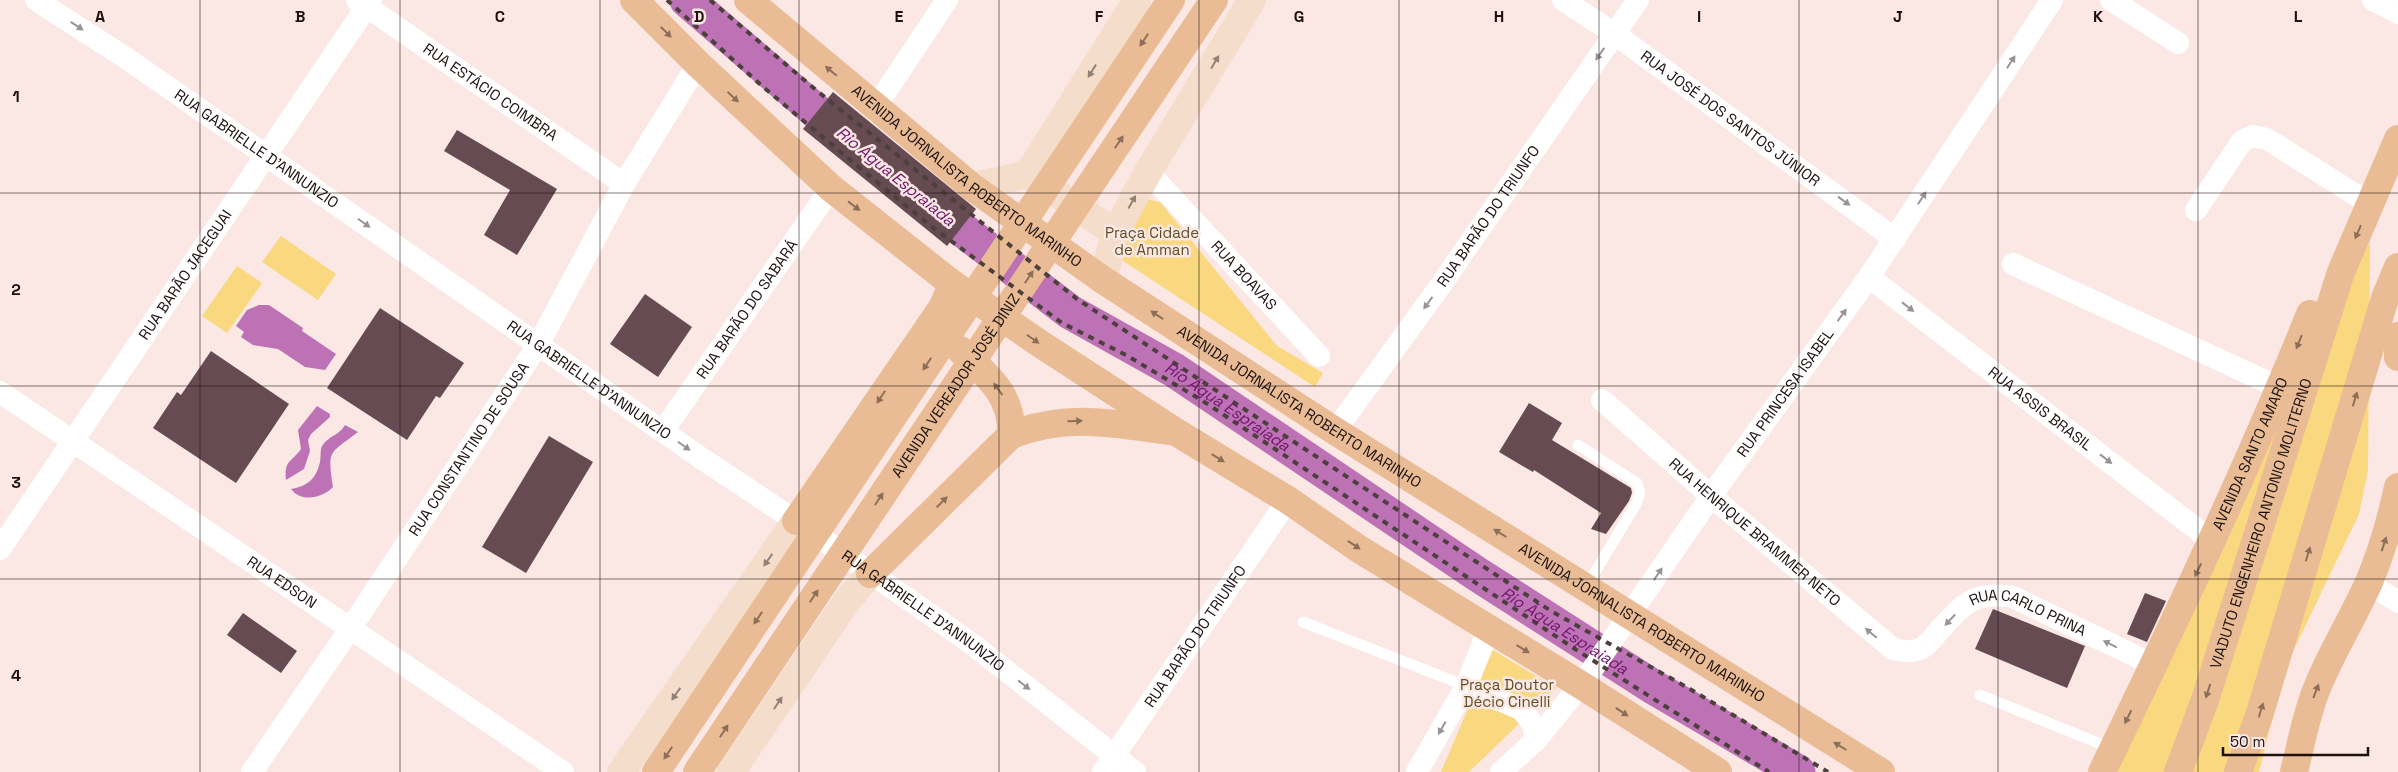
<svg xmlns="http://www.w3.org/2000/svg" width="2398" height="772" viewBox="0 0 2398 772" font-family="'Space Grotesk',sans-serif">
<rect width="100%" height="100%" fill="#fbe7e3"/>
<g fill="#f9d87f">
<path d="M1141 198 1160 202 1277 346 1323 373 1315 387 1117 257Z"/>
<path d="M281 236 336 274 318 300 262 262Z"/>
<path d="M2370 241 2368 470 2359 514 2285 668 2259 772H2111L2199 581Z"/>
<path d="M237 266 262 283 227 333 202 316Z"/>
<path d="M1493 650 1556 688 1469 772H1441Z"/>
</g>
<g fill="#bd72b5">
<path d="M259 305H269L303 328 302 331 336 354 325 370 305 367 278 349 253 345 241 337 244 332 236 326 247 310Z"/>
<path d="M317 406 330 414V417L311 434 308 440 310 451 304 469 286 480C284 460 291 463 301 449L298 430Z"/>
<path d="M345 425 358 432C328 455 328 449 333 487 323 498 301 503 291 489 308 486 316 479 320 462 321 457 320 450 322 446 328 436 340 435 345 425Z"/>
</g>
<g fill="none" stroke-linecap="round" stroke-linejoin="round">
<g stroke="#bd72b5" stroke-width="35">
<path d="M687 0 853 143"/>
<path id="s1" d="M922 199 1070 312 1174 370 1477 574 1655 688 1798 772"/>
</g>
</g>
<g fill="#664b53">
<path d="M833 92 976 209 947 246 803 129Z"/>
<path d="M457 130 557 189 517 255 484 235 510 190 444 151Z"/>
<path d="M645 294 692 327 658 377 610 344Z"/>
<path d="M380 308 464 363 440 398 436 396 407 440 327 388Z"/>
<path d="M211 351 289 404 236 483 153 428 177 392 181 395Z"/>
<path d="M1529 403 1562 423 1552 440 1631 488 1632 493 1629 501 1606 534 1591 529 1601 513 1534 470 1533 472 1499 452Z"/>
<path d="M549 436 593 462 526 573 482 547Z"/>
<path d="M2145 593 2166 601 2147 642 2127 634Z"/>
<path d="M1993 609 2085 646 2067 688 1975 649Z"/>
<path d="M243 613 297 651 281 673 227 635Z"/>
</g>
<g fill="none" stroke-linecap="round" stroke-linejoin="round">
<g stroke="#fff" stroke-width="11">
<path d="M1578 445 1637 483 1640 493 1636 504 1586 587"/>
<path d="M1303 622 1466 686"/>
<path d="M1980 695 2113 749"/>
</g>
<g stroke="#fff" stroke-width="22">
<path id="s2" d="M36 0 126 58 701 458 796 521"/>
<path id="s3" d="M357 0 624 184"/>
<path id="s4" d="M1563 0 1615 34 1895 239"/>
<path d="M2111 0 2178 43"/>
<path d="M2373 0 2398 13"/>
<path d="M875 108 947 0"/>
<path id="s5" d="M1148 172 1319 356"/>
<path d="M2196 210 2242 141 2253 136 2267 139 2370 204"/>
<path d="M2013 264 2280 388"/>
<path id="s6" d="M1869 277 2212 541"/>
<path id="s7" d="M0 392 563 772"/>
<path id="s8" d="M1602 400 1711 496 1893 649C1901 651 1911 653 1920 649 1927 646 1932 639 1937 633 1963 605 1972 590 2013 597L2154 665"/>
<path id="s9" d="M663 431 831 188"/>
<path id="s10" d="M1335 431 1438 289 1638 0"/>
<path id="s11" d="M814 533 972 644 1135 772"/>
<path id="s12" d="M0 549 371 0"/>
<path d="M2368 583 2398 602"/>
<path d="M1466 686 1521 709 1533 724 1536 740"/>
<path id="s13" d="M252 772 350 629 538 345 624 184 698 64"/>
<path id="s14" d="M1103 772 1288 500"/>
<path d="M1417 772 1466 686 1489 628"/>
<path id="s15" d="M1501 772 1536 740 1585 680 1711 496 1869 277 2052 0"/>
</g>
<g stroke="#f4ddca" stroke-width="28">
<path d="M1028 174 1115 233"/>
<path d="M972 187 1028 174 1137 0"/>
<path d="M1103 280 1115 233 1148 172 1252 0"/>
<path d="M621 772 796 521 814 533"/>
<path d="M731 772 847 601 870 574"/>
</g>
<g stroke="#e9bc95" stroke-width="28">
<path d="M634 0 698 64 831 188 950 282 1042 345 1176 432 1288 500 1359 549 1581 685 1718 772"/>
<path id="s16" d="M748 0 972 187 1103 280 1335 431 1881 772"/>
<path d="M2398 336V357"/>
<path d="M960 350C987 375 1013 395 1011 435"/>
<path d="M796 521 942 308 949 292 950 282"/>
<path d="M870 574 1011 435C1067 413 1111 423 1169 431"/>
<path d="M656 772 1171 0"/>
<path id="s17" d="M697 772 1214 0"/>
<path id="s18" d="M2102 772C2175 621 2247 470 2310 314"/>
<path id="s19" d="M2178 772 2205 700 2341 272 2398 139"/>
<path d="M2238 772 2259 716 2385 298 2398 267"/>
<path d="M2294 772C2301 744 2306 715 2317 688 2332 651 2353 618 2369 582 2382 551 2391 520 2398 487"/>
</g>
<g stroke="#4c3f3d" stroke-width="4" stroke-dasharray="6 6" stroke-linecap="butt">
<path d="M667 0 762 86 849 159 931 226 1062 323 1126 355 1203 401 1575 649 1769 772"/>
<path d="M710 0 816 90 1077 299 1551 611 1690 689 1828 772"/>
</g>
</g>
<defs><path id="oneway-solid" d="M-6-.8H1V-3.2L6.5 0L1 3.2V.8H-6Z" transform="scale(1.25)"/></defs>
<g fill="#999493">
<use href="#oneway-solid" transform="translate(77 26) rotate(33)"/>
<use href="#oneway-solid" transform="translate(1600 54) rotate(125)"/>
<use href="#oneway-solid" transform="translate(2011 62) rotate(-57)"/>
<use href="#oneway-solid" transform="translate(1922 198) rotate(-57)"/>
<use href="#oneway-solid" transform="translate(1844 201) rotate(36)"/>
<use href="#oneway-solid" transform="translate(364 223) rotate(35)"/>
<use href="#oneway-solid" transform="translate(1428 303) rotate(126)"/>
<use href="#oneway-solid" transform="translate(1908 307) rotate(38)"/>
<use href="#oneway-solid" transform="translate(1842 315) rotate(-54)"/>
<use href="#oneway-solid" transform="translate(684 446) rotate(35)"/>
<use href="#oneway-solid" transform="translate(2106 459) rotate(38)"/>
<use href="#oneway-solid" transform="translate(1658 574) rotate(-56)"/>
<use href="#oneway-solid" transform="translate(1950 620) rotate(133)"/>
<use href="#oneway-solid" transform="translate(1871 633) rotate(-140)"/>
<use href="#oneway-solid" transform="translate(2110 644) rotate(-154)"/>
<use href="#oneway-solid" transform="translate(1024 685) rotate(38)"/>
<use href="#oneway-solid" transform="translate(1442 728) rotate(120)"/>
</g>
<g fill="#8d6f59">
<use href="#oneway-solid" transform="translate(666 32) rotate(45)"/>
<use href="#oneway-solid" transform="translate(1144 40) rotate(124)"/>
<use href="#oneway-solid" transform="translate(831 71) rotate(-140)"/>
<use href="#oneway-solid" transform="translate(733 97) rotate(43)"/>
<use href="#oneway-solid" transform="translate(1119 142) rotate(-56)"/>
<use href="#oneway-solid" transform="translate(854 206) rotate(38)"/>
<use href="#oneway-solid" transform="translate(2358 232) rotate(113)"/>
<use href="#oneway-solid" transform="translate(1029 277) rotate(-56)"/>
<use href="#oneway-solid" transform="translate(1157 315) rotate(-147)"/>
<use href="#oneway-solid" transform="translate(1033 339) rotate(35)"/>
<use href="#oneway-solid" transform="translate(2299 342) rotate(112)"/>
<use href="#oneway-solid" transform="translate(927 364) rotate(124)"/>
<use href="#oneway-solid" transform="translate(998 389) rotate(-126)"/>
<use href="#oneway-solid" transform="translate(881 397) rotate(124)"/>
<use href="#oneway-solid" transform="translate(2355 399) rotate(-73)"/>
<use href="#oneway-solid" transform="translate(1075 421) rotate(-2)"/>
<use href="#oneway-solid" transform="translate(1218 458) rotate(31)"/>
<use href="#oneway-solid" transform="translate(879 499) rotate(-56)"/>
<use href="#oneway-solid" transform="translate(942 502) rotate(-45)"/>
<use href="#oneway-solid" transform="translate(1500 533) rotate(-148)"/>
<use href="#oneway-solid" transform="translate(2384 544) rotate(-72)"/>
<use href="#oneway-solid" transform="translate(1354 545) rotate(34)"/>
<use href="#oneway-solid" transform="translate(2308 554) rotate(-73)"/>
<use href="#oneway-solid" transform="translate(2198 570) rotate(115)"/>
<use href="#oneway-solid" transform="translate(814 596) rotate(-56)"/>
<use href="#oneway-solid" transform="translate(758 618) rotate(124)"/>
<use href="#oneway-solid" transform="translate(1523 649) rotate(31)"/>
<use href="#oneway-solid" transform="translate(2208 691) rotate(108)"/>
<use href="#oneway-solid" transform="translate(2316 691) rotate(-69)"/>
<use href="#oneway-solid" transform="translate(2261 710) rotate(-73)"/>
<use href="#oneway-solid" transform="translate(1622 712) rotate(34)"/>
<use href="#oneway-solid" transform="translate(2128 717) rotate(116)"/>
<use href="#oneway-solid" transform="translate(724 731) rotate(-57)"/>
<use href="#oneway-solid" transform="translate(1840 746) rotate(-148)"/>
<use href="#oneway-solid" transform="translate(668 753) rotate(124)"/>
</g>
<g fill="#938176">
<use href="#oneway-solid" transform="translate(1215 62) rotate(-59)"/>
<use href="#oneway-solid" transform="translate(1092 71) rotate(122)"/>
<use href="#oneway-solid" transform="translate(1132 202) rotate(-61)"/>
<use href="#oneway-solid" transform="translate(768 560) rotate(125)"/>
<use href="#oneway-solid" transform="translate(676 694) rotate(125)"/>
<use href="#oneway-solid" transform="translate(778 703) rotate(-56)"/>
</g>
<path fill="none" stroke="#1c110f" stroke-width="1" stroke-opacity="0.55" d="M200 0V772M400 0V772M600 0V772M799 0V772M999 0V772M1199 0V772M1399 0V772M1599 0V772M1799 0V772M1998 0V772M2198 0V772M0 193H2398M0 386H2398M0 579H2398"/>
<g text-anchor="middle" stroke-width="5" stroke-linejoin="round" paint-order="stroke">
<g font-size="15" fill="#1c110f" stroke="#fbe7e3">
<text dy="5" stroke="none"><textPath href="#s3" startOffset="162">RUA ESTÁCIO COIMBRA</textPath></text>
<text dy="5" stroke="none"><textPath href="#s4" startOffset="205">RUA JOSÉ DOS SANTOS JÚNIOR</textPath></text>
<text dy="5" stroke="none"><textPath href="#s2" startOffset="266">RUA GABRIELLE D'ANNUNZIO</textPath></text>
<text dy="5" stroke="none"><textPath href="#s16" startOffset="281">AVENIDA JORNALISTA ROBERTO MARINHO</textPath></text>
<text dy="5" stroke="none"><textPath href="#s10" startOffset="264">RUA BARÃO DO TRIUNFO</textPath></text>
<text dy="5" stroke="none"><textPath href="#s12" startOffset="331">RUA BARÃO JACEGUAI</textPath></text>
<text dy="5" stroke="none"><textPath href="#s5" startOffset="141">RUA BOAVAS</textPath></text>
<text dy="5" stroke="none"><textPath href="#s9" startOffset="148">RUA BARÃO DO SABARÁ</textPath></text>
<text dy="5" stroke="none"><textPath href="#s2" startOffset="671">RUA GABRIELLE D'ANNUNZIO</textPath></text>
<text dy="5" stroke="none"><textPath href="#s17" startOffset="465">AVENIDA VEREADOR JOSÉ DINIZ</textPath></text>
<text dy="5" stroke="none"><textPath href="#s15" startOffset="475">RUA PRINCESA ISABEL</textPath></text>
<text dy="5" stroke="none"><textPath href="#s16" startOffset="686">AVENIDA JORNALISTA ROBERTO MARINHO</textPath></text>
<text dy="5" stroke="none"><textPath href="#s6" startOffset="216">RUA ASSIS BRASIL</textPath></text>
<text dy="5" stroke="none"><textPath href="#s13" startOffset="389">RUA CONSTANTINO DE SOUSA</textPath></text>
<text dy="5" stroke="none"><textPath href="#s18" startOffset="351">AVENIDA SANTO AMARO</textPath></text>
<text dy="5" stroke="none"><textPath href="#s19" startOffset="262">VIADUTO ENGENHEIRO ANTONIO MOLITERNO</textPath></text>
<text dy="5" stroke="none"><textPath href="#s8" startOffset="202">RUA HENRIQUE BRAMMER NETO</textPath></text>
<text dy="5" stroke="none"><textPath href="#s7" startOffset="340">RUA EDSON</textPath></text>
<text dy="5" stroke="none"><textPath href="#s11" startOffset="134">RUA GABRIELLE D'ANNUNZIO</textPath></text>
<text dy="5" stroke="none"><textPath href="#s8" startOffset="542">RUA CARLO PRINA</textPath></text>
<text dy="5" stroke="none"><textPath href="#s16" startOffset="1091">AVENIDA JORNALISTA ROBERTO MARINHO</textPath></text>
<text dy="5" stroke="none"><textPath href="#s14" startOffset="164">RUA BARÃO DO TRIUNFO</textPath></text>
</g>
<g font-size="15" fill="#5f4f25" stroke="#fbe7e3">
<text x="1152" y="238">Praça Cidade<tspan x="1152" dy="17">de Amman</tspan></text>
<text x="1507" y="690">Praça Doutor<tspan x="1507" dy="17">Décio Cinelli</tspan></text>
</g>
<g font-size="16" font-style="italic" fill="#70146b" stroke="#fbe7e3">
<text transform="translate(896 176) rotate(39)" y="6">Rio Água Espraiada</text>
<text dy="6" stroke="none"><textPath href="#s1" startOffset="370">Rio Água Espraiada</textPath></text>
<text dy="6" stroke="none"><textPath href="#s1" startOffset="775">Rio Água Espraiada</textPath></text>
</g>
</g>
<g font-size="16" text-anchor="middle" font-weight="bold" fill="#1c110f" stroke="#fbe7e3" stroke-width="5" stroke-linejoin="round" paint-order="stroke">
<text x="100" y="22">A</text>
<text x="300" y="22">B</text>
<text x="500" y="22">C</text>
<text x="699" y="22">D</text>
<text x="899" y="22">E</text>
<text x="1099" y="22">F</text>
<text x="1299" y="22">G</text>
<text x="1499" y="22">H</text>
<text x="1699" y="22">I</text>
<text x="1898" y="22">J</text>
<text x="2098" y="22">K</text>
<text x="2298" y="22">L</text>
<text x="16" y="102">1</text>
<text x="16" y="295">2</text>
<text x="16" y="488">3</text>
<text x="16" y="681">4</text>
</g>
<path d="M2223 747v8h145v-8" fill="none" stroke="#1c110f" stroke-width="2.5"/>
<text x="2230" y="747" font-size="15" fill="#1c110f" stroke="#fbe7e3" stroke-width="4" paint-order="stroke">50 m</text>
</svg>
